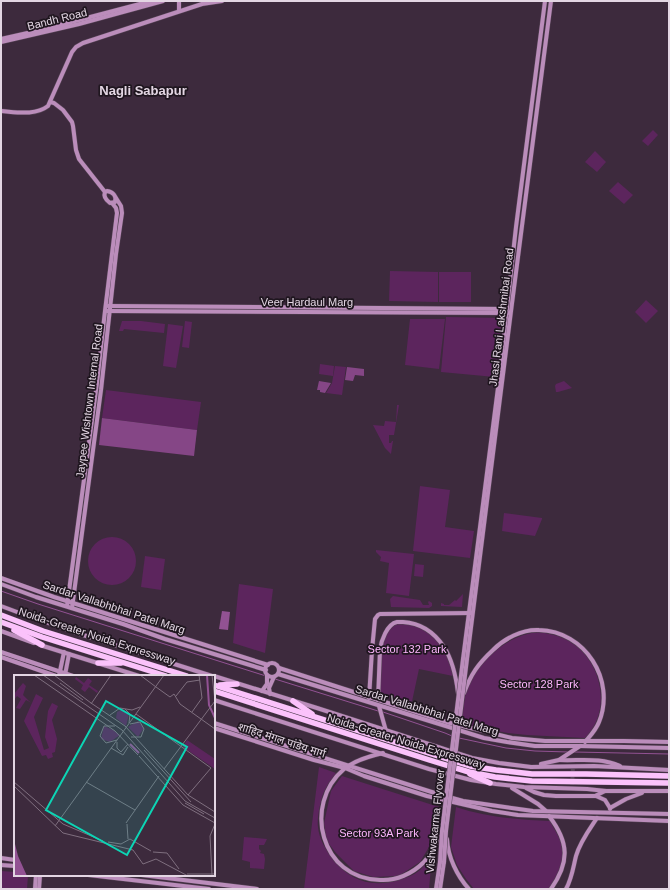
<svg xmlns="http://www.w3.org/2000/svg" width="670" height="890" viewBox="0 0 670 890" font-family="Arial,'Noto Sans Devanagari',sans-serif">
<rect width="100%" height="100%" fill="#3d2a3d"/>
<g fill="#5c255d">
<path d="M653 130 658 135 648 146 642 141Z"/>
<path d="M595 151 606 162 597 172 585 162Z"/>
<path d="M618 182 633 195 624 204 609 191Z"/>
<path d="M390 271 438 272V302L389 301Z"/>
<rect x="439" y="272" width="32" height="30"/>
<path d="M646 300 658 311 646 323 635 312Z"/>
<path d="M446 317 502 318 495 377 441 372Z"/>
<path d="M410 319H445L439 369 405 365Z"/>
<path d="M122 321H141L165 324 164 333 124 329 123 331H119Z"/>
<path d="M185 321 192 322 189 348 182 347Z"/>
<path d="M168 324 183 326 176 368 163 366Z"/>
<path d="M320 364 334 366 333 376 319 374Z"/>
<path d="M335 366 346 367 342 395 326 393 332 383Z"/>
<path d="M564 381 572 388 558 392H556L555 386 556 384Z"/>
<path d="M106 390 201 402 197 430 102 418Z"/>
<path d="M397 405H399L394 435H389V443H391L392 441H393L391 454 385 448 373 425 384 426 385 421 396 422Z"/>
<path d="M420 486 450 490 445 527 474 531 470 558 413 551Z"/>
<path d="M504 513 542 518V519L535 536 502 531Z"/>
<circle cx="112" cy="561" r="24"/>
<path d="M376 550 414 554 409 596 386 593 389 563 380 561 381 557 376 552Z"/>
<path d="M145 556 165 559 161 590 141 587Z"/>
<path d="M415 564 424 565 423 577 414 576Z"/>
<path d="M239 584 273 589 265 653 233 643Z"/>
<path d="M463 594 462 607 441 606V603L444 604V605H449L455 600 456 601Z"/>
<path d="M393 596 420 600 423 605H429L428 602 429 601 432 603V606L429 608 391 607 390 599Z"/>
<path d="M397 624C404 624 410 624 417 627 438 634 449 655 453 676L419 669 411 706 380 695C380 675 377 634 397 624Z"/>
<path d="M538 632C547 633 557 635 565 639 601 655 614 710 585 738L527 735 508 733 462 725C463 716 463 706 465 697 473 664 506 635 538 632Z"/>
<path d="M319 767 336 773C333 778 328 783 326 788 321 796 317 817 318 827 319 839 326 850 333 859 350 881 372 888 398 880 406 878 414 875 420 870 424 866 428 860 432 856L429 889H304Z"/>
<path d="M342 776 439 807 435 837 420 862 399 876 373 877 354 871 336 853 326 840 324 823 331 791Z"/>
<path d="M456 807C485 817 519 820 550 821L561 841 563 858 556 880 548 889H474L466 879 457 865 451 847Z"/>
<path d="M244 837 267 839 264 845H259V849L261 851 260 853 264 854 265 859 264 869 250 868V862L242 860Z"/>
<path d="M1 871 15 872V875H28L27 889H1Z"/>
</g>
<g fill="#854686">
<path d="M347 367 364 369V376L355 375 353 381 345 380Z"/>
<path d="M319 381 331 383 325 393 320 392V390H317Z"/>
<path d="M102 418 197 430 194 456 99 445Z"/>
</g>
<path fill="#925293" d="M222 611 230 612 228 630 219 629Z"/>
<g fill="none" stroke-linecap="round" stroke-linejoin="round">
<g stroke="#925293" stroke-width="1">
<path d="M1 591 38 604 266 676"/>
<path d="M275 679 378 711"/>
<path d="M383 712 445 733 452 736"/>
<path d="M459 738 506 748 535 751 568 752"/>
<path d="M574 752 669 754"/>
</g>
<path stroke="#564456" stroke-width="4" stroke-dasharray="4 2" stroke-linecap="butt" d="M572 791 573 764"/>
<defs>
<g id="secondary">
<path d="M179 11V1"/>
<path d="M1 39 41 30 151 1"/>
<path d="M1 42 79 24 163 1"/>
<path d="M50 102 54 103 63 110 72 122 73 126 76 150 79 159 105 192"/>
<path d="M1 111C16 112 35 116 48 106L72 52 76 47 83 43 202 4 222 1"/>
<path d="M107 191C113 192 117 196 115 202L110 203C106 200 103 197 105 192Z"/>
<path d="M108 306 507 309"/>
<path d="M107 311 508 313"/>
<path d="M1 578 54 597 268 665"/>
<path d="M1 584 36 597 123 624 165 639 266 670"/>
<path d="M1 606 17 612 77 633 212 676"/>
<path d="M67 606 97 383 105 311 117 213 116 208 112 203"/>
<path d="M72 608 101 390 116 254 122 213 121 206 116 198"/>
<path d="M1 631 34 643"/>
<path d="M40 645 139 676"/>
<path d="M1 652 73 676"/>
<path d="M1 657 56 676"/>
<path d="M463 659 499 380 516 227 545 1"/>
<path d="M467 659C495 440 522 220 551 1"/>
<circle cx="272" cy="670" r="7"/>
<path d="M279 668 450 723 512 738 545 741H624L669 742"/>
<path d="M278 674 449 727 484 738 507 742 535 746H580L669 748"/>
<path d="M65 675 69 654"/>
<path d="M59 676 64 652"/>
<path d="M214 676 317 708 472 758 499 763 531 767 594 766 669 770"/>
<path d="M262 691 267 684V675"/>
<path d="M464 693C471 674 478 664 493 650 504 639 522 629 539 630 585 631 616 680 599 722 596 730 590 736 585 742"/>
<path d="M270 694 269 688 274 677"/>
<path d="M369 698 372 650 375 619 378 615 380 614 472 613"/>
<path d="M214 700 429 769 471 780 496 784 524 787 587 789 606 791H669"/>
<path d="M378 700 380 650C381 641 387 624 397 622 397 622 402 622 403 622 420 623 434 632 444 647 453 661 456 676 458 693"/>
<path d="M379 706 386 731"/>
<path d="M214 723 438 794 463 801 533 811 669 814"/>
<path d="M214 728 314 760 345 768 364 776 427 796 492 811 518 815 669 821"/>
<path d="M383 753C370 756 355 760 344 769 302 805 321 879 380 880 396 881 412 874 424 862 432 854 436 842 442 831"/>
<path d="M559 760C580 761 600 757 620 766"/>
<path d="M541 764 559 760 580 746"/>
<path d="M512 788 538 804 546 811"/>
<path d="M526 788 534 792 544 795 556 796H595L605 791"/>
<path d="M596 796 605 800 610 808V809"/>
<path d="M610 808 626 799 642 793"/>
<path d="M549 816C569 842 570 862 551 889"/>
<path d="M447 839C448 857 457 876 469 889"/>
<path d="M1 858 15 860"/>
<path d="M1 865 15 866"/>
<path d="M89 875 209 889"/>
<path d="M142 875 257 889"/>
<path d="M35 889 36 875"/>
<path d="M39 889 40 875"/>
<path d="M436 889 440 862"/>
<path d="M440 889 444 862"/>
<path d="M566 889C572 878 573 868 576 856 580 842 589 830 597 818"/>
</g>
<g id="highway">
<path d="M1 615 43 631 187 676"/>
<path d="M1 622 42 637 166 676"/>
<path d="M14 630 42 645"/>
<path d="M98 663H121"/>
<path d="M214 685 470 766 496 770 532 774H586L669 776"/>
<path d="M220 685 237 684"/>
<path d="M214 691 439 763 469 772 495 777 532 781 669 783"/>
<path d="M293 701 312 714"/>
<path d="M470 774 490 783"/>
</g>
</defs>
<use href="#secondary" stroke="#584658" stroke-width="5"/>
<use href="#highway" stroke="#584658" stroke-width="6"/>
<use href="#secondary" stroke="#bb8dbb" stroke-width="4"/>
<use href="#highway" stroke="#fbc2fb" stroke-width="5.5"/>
<defs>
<g id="secondary-bridge">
<path d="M440 862 442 831 463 659"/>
<path d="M444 862 446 831 467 659"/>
</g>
</defs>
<use href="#secondary-bridge" stroke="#584658" stroke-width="5" stroke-linecap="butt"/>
<use href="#secondary-bridge" stroke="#bb8dbb" stroke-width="4"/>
</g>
<g text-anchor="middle" stroke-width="3.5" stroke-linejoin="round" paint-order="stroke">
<g font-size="11" fill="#e3d6e3" stroke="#1f161f">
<text transform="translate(57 19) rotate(-14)" y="4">Bandh Road</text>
<text x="307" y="306">Veer Hardaul Marg</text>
<text transform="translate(501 317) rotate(-83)" y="4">Jhasi Rani Lakshmibai Road</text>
<text transform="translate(89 401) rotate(-83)" y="4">Jaypee Wishtown Internal Road</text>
<text transform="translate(114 607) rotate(18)" y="4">Sardar Vallabhbhai Patel Marg</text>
<text transform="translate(97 636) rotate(18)" y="4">Noida-Greater Noida Expressway</text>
<text transform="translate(427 710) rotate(17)" y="4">Sardar Vallabhbhai Patel Marg</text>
<text transform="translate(282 740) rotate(18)" y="4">शाहिद मंगल पांडेय मार्ग</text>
<text transform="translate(406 741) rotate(17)" y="4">Noida-Greater Noida Expressway</text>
<text transform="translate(435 821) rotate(-84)" y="4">Vishwakarma Flyover</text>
</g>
<g font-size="11" fill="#feb7fe" stroke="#1f161f">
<text x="407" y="653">Sector 132 Park</text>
<text x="539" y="688">Sector 128 Park</text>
<text x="379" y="837">Sector 93A Park</text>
</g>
<g font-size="13" font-weight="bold" fill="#e3d6e3" stroke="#1f161f">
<text x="143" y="95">Nagli Sabapur</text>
</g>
</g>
<g transform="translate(14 675)">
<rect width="201" height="201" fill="#3d2a3d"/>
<path d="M62 2 70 8 74 3 78 6 75 10 84 16 83 18 75 12 71 17 67 14 69 10 61 4ZM9 8 12 11 9 20 15 26 18 28 22 19 29 23 20 42 30 75 35 73 31 62 34 36 38 28 44 31 38 45 43 64 41 77 38 78 39 82 34 84 32 80 28 81 10 46 18 28 12 25 6 34 2 33 7 24 3 21 0 25V19ZM109 34 115 39 112 51 102 43 103 37ZM124 46 130 53 124 62 114 52ZM90 51 99 55 106 60 96 67 87 64ZM173 65 201 84V94L169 72Z" fill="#5c255d"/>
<path d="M0 165 4 181 13 201H0Z" fill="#925293"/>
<path fill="none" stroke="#925293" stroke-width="2" d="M193 0 195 30 201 43M116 69 125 78"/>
<path fill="none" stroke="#7f6f7f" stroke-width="1" d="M20 0 101 56 124 80M29 0 108 55 171 126 201 143M40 0 77 28M126 0 142 12M46 8 69 25M142 12 156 22M162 21 173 7 186 5M156 22 160 19 166 29 201 54M77 28 111 51 174 120 201 137M77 29 97 0M111 34 116 39 115 48M178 37 188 23 185 0M122 39 197 93 174 120M96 40 106 33 118 35 126 32M116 49 126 47 130 54 127 62H117M101 51H90L86 61 92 68 103 65M103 67V73L107 77 114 69M97 73 109 80 114 72M130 75 177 127M125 81 169 130 201 148M150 94 201 26 198 0M0 107 49 149 89 166M72 107 121 135M0 111 49 158 119 175 129 189 142 184 174 201M171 128 190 139M112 148 145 101M113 149 114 164M41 151 150 0M94 167 107 169 116 164 137 176M139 177 153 178 165 194M173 199H201M198 200 196 161 201 149"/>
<path fill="#0cd5b5" fill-opacity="0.15" stroke="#0cd5b5" stroke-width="2" d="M92 26 173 72 113 180 32 135Z"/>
<rect width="201" height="201" fill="none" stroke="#e3d6e3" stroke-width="2"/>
</g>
<rect width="670" height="890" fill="none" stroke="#e3d6e3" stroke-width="4"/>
</svg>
